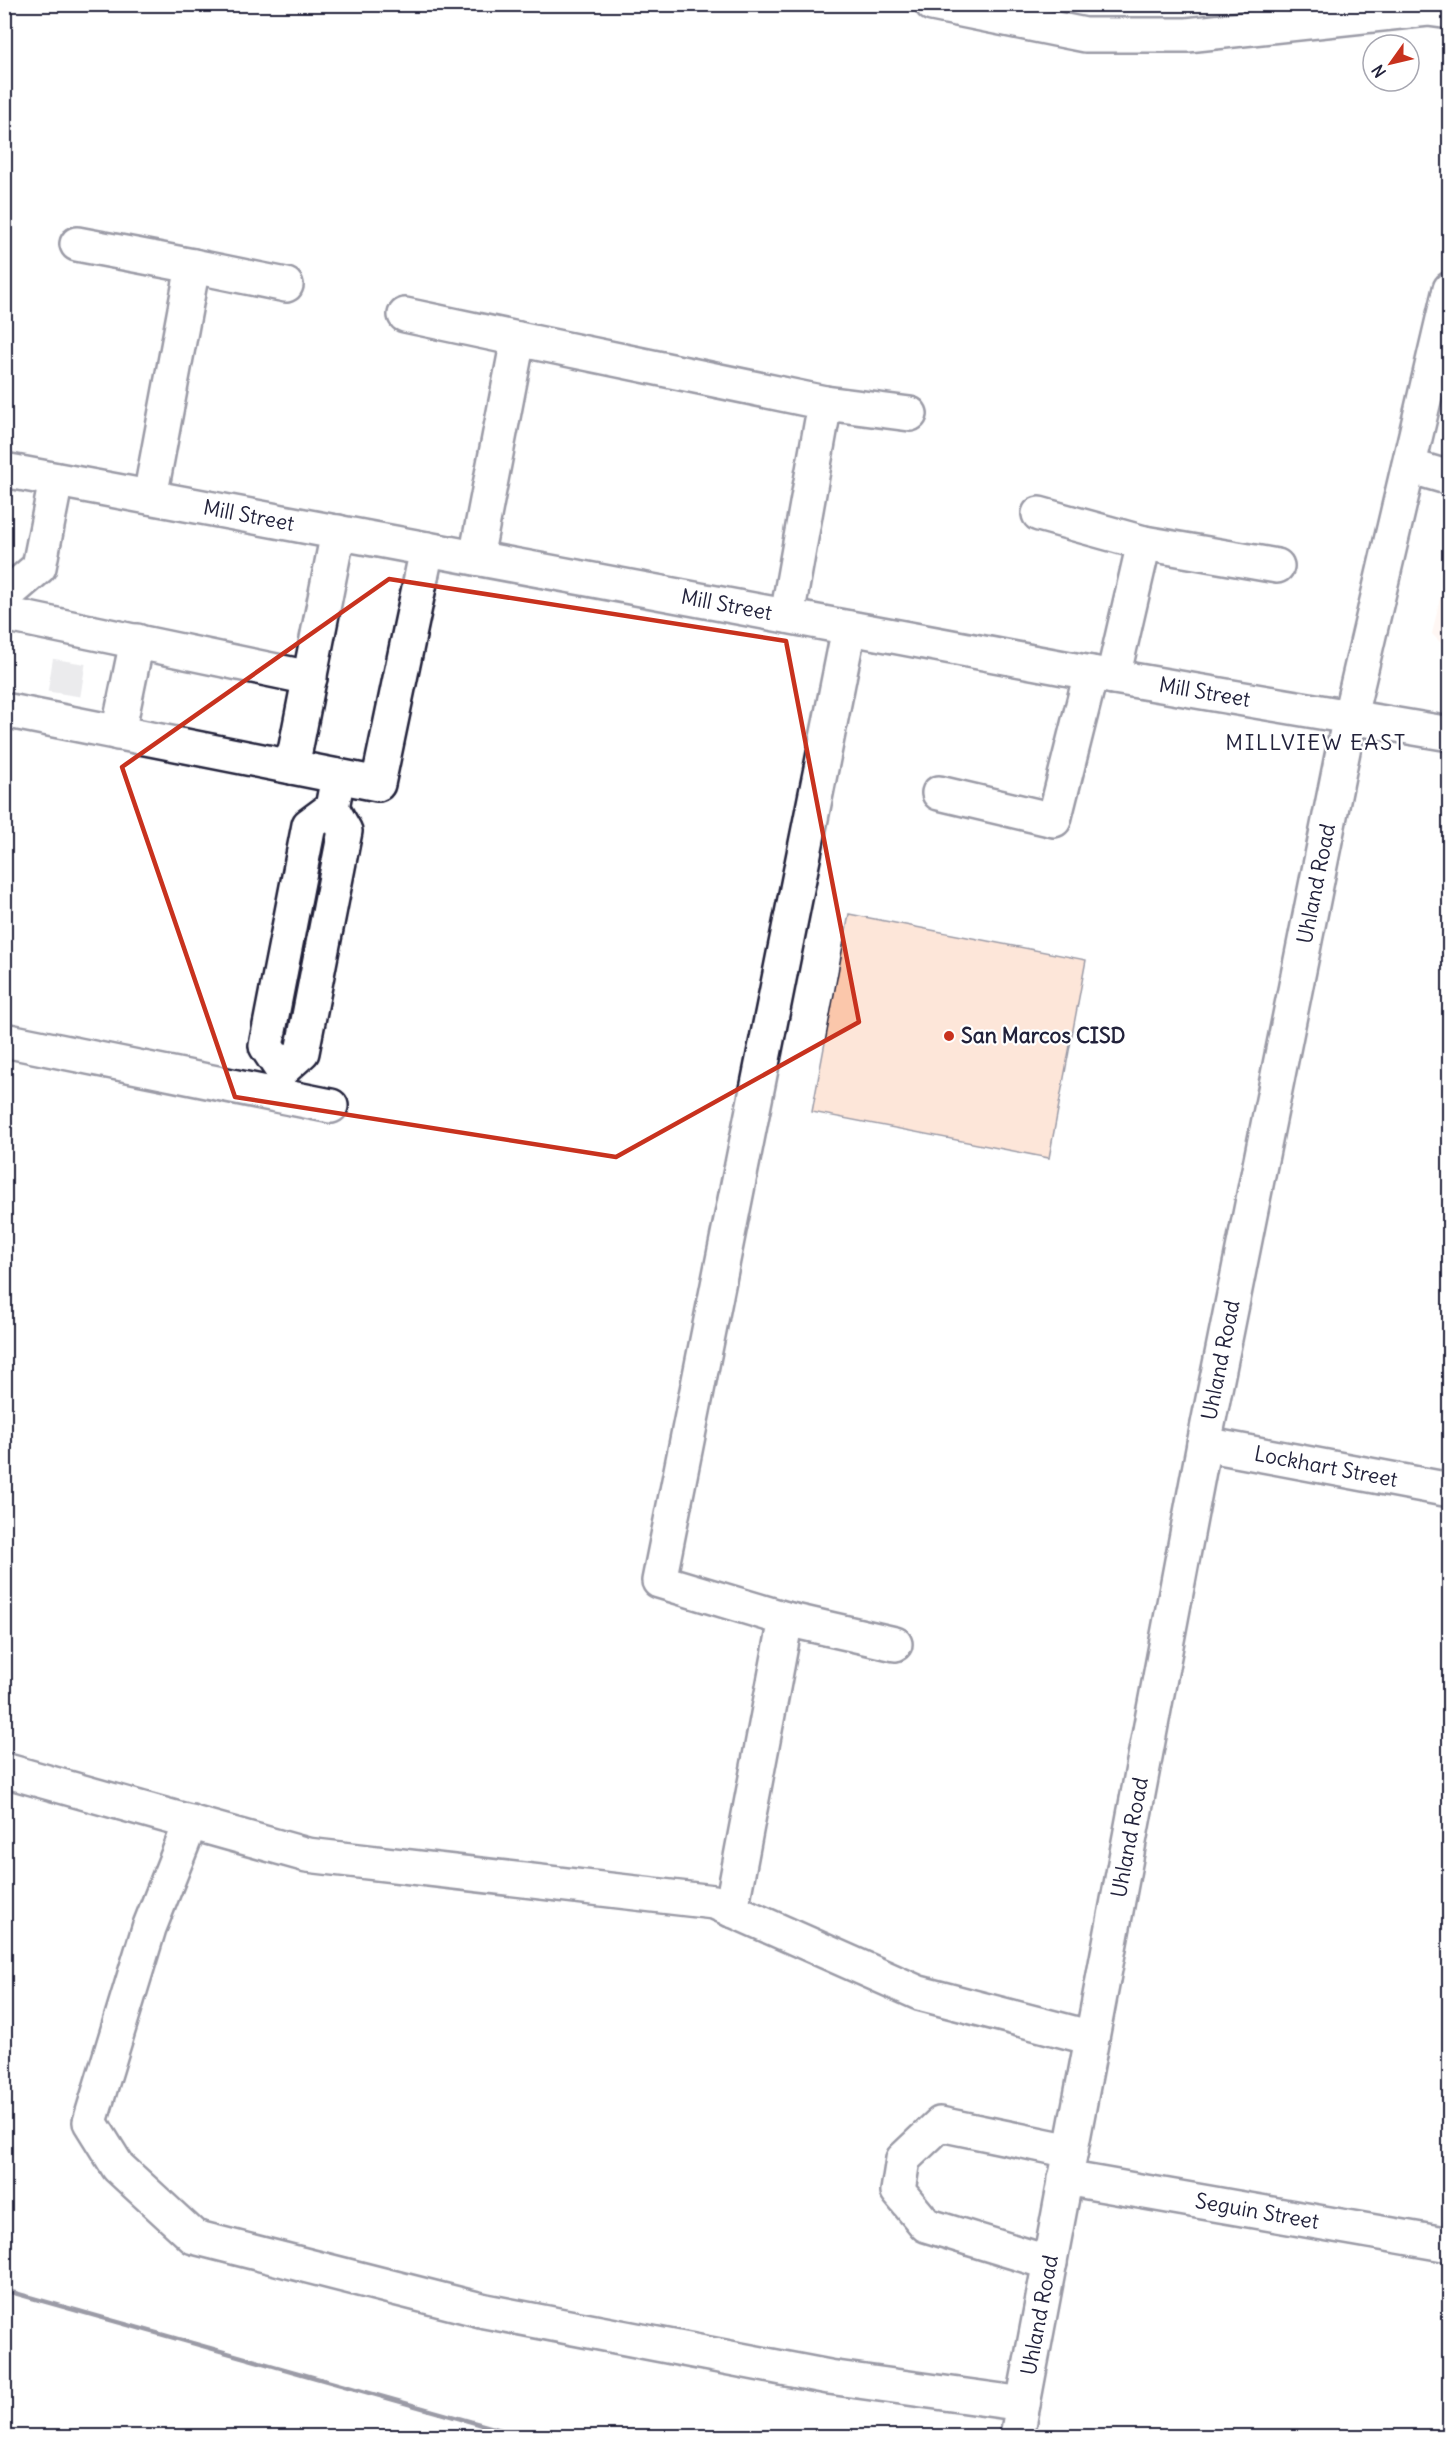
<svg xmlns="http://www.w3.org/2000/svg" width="1454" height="2441" viewBox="0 0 1454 2441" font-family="Delius,sans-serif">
<rect width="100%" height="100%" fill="#fff"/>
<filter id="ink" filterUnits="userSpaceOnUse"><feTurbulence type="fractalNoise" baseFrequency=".0167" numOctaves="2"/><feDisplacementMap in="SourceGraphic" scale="12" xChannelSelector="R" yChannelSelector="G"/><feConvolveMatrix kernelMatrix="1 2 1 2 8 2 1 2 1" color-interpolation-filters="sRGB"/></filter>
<g filter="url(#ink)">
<path fill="#feeee6" d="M1449 557 1450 651H1449L1432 634Z"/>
<path fill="#fbc7ab" stroke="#22223b" stroke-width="1.5" d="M849 914 1086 960 1049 1158 812 1112Z"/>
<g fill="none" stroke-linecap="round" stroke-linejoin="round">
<path stroke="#d3d3d8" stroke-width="33" stroke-dasharray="33 16" stroke-linecap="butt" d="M64 694 72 644"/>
<defs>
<g id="minor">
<path d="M932 4 1085 35H1187L1428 9 1450 12"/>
<path d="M77 244 193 266 150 497"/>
<path d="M193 266 286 285"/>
<path d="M405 315 518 339"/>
<path d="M1409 466 1450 478"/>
<path id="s1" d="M4 470 1091 673 1450 734"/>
<path d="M1039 514 1144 543 1113 677"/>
<path d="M1144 543 1277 566"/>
<path d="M476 558 518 339 825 403 910 414"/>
<path d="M4 597 39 567 56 480"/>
<path d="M4 614 310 678"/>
<path d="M787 616 825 403"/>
<path d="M4 710 378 784 427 549"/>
<path d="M118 733 137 641"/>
<path d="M292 767 338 532"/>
<path d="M939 793 1054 820 1091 673"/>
<path d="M332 808 309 825 266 1046 282 1070 302 1052 345 831 332 808 338 776"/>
<path d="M4 1040 331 1106"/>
<path id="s2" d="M1204 1444 1450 1490"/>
<path d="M786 1619 895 1644"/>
<path d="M4 1770 307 1855 714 1902 919 1993 1092 2038"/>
<path d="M191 1822 149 1928 90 2122 118 2167 194 2237 485 2311 829 2377 1023 2404"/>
<path d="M731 1910 786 1619 659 1581 849 628"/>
<path id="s3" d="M1065 2178 1450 2245"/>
<path d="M1050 2263 926 2225 898 2191 903 2159 940 2124 1071 2151"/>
<path id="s4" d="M1017 2436 1204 1444 1350 716 1450 289"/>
</g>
</defs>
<use href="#minor" stroke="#22223b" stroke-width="38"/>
<use href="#minor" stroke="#fff" stroke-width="33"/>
<path stroke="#22223b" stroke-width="4.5" d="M4 2290 522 2436"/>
</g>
</g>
<path d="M0 0H1454V2441H0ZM389 579 786 641 859 1022 616 1157 235 1097 122 767Z" fill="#fff" fill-opacity=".55" fill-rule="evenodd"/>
<path fill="none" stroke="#c8321e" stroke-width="4.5" stroke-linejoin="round" d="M389 579 786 641 859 1022 616 1157 235 1097 122 767Z"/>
<circle fill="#c8321e" stroke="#fff" stroke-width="2" cx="949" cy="1036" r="6"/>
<g text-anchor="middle" stroke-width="4.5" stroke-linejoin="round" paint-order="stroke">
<g font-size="21" fill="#22223b" stroke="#fff">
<text dy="7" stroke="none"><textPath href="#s1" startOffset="249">Mill Street</textPath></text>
<text dy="7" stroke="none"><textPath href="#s1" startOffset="735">Mill Street</textPath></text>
<text dy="7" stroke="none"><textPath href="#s1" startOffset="1221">Mill Street</textPath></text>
<text dy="7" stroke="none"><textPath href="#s4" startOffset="1581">Uhland Road</textPath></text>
<text dy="7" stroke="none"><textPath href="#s4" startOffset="1095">Uhland Road</textPath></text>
<text dy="7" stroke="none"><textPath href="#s2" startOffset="124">Lockhart Street</textPath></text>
<text dy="7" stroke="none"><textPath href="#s4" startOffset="609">Uhland Road</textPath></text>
<text dy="7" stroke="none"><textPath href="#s3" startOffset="195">Seguin Street</textPath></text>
<text dy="7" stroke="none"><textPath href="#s4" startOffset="123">Uhland Road</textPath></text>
</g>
<g font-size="21" font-weight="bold" fill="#22223b" stroke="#fff" text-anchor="start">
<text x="961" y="1043">San Marcos CISD</text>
</g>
<g font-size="22" letter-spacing="1.5" fill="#22223b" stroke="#fff">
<text x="1316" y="750">MILLVIEW EAST</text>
</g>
</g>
<rect width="1454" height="2441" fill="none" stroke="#fff" stroke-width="24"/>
<rect x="12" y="12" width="1430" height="2417" fill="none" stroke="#22223b" stroke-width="2" filter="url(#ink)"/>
<g transform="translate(1391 63) rotate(236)"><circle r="28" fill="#ffffff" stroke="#a7a7b1" stroke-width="1.5"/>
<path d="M0-4.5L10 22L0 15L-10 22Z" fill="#c8321e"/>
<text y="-9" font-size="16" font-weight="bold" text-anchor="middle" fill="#22223b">N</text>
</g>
</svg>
